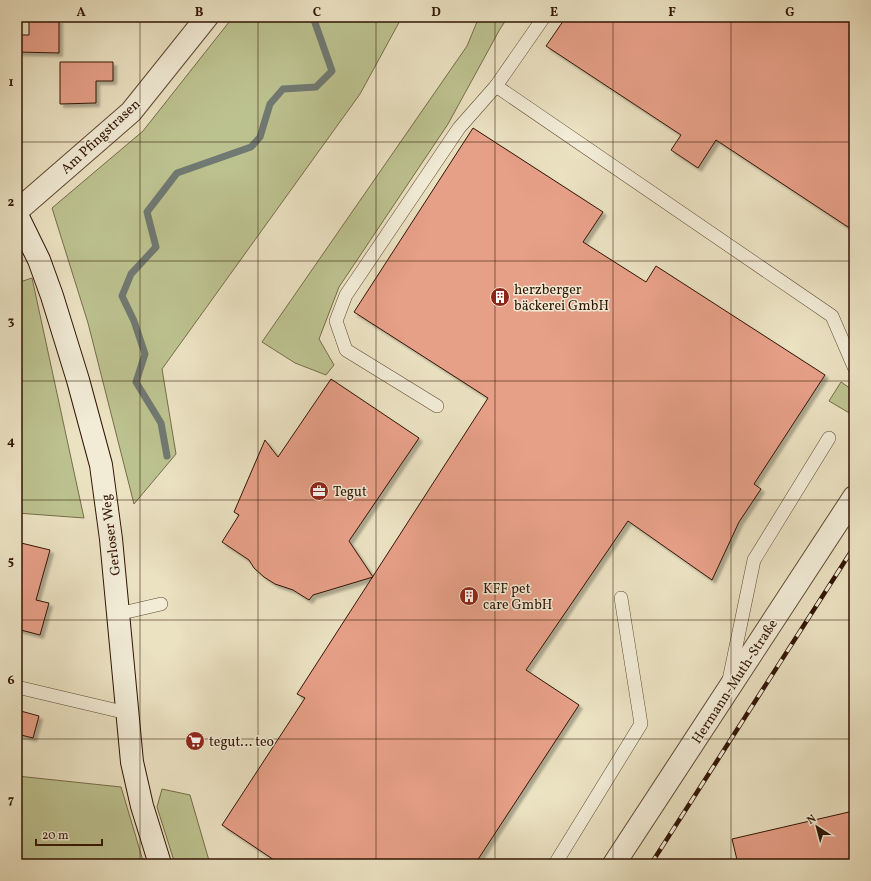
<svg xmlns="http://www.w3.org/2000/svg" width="871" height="881" viewBox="0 0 871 881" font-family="Vollkorn,serif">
<defs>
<filter id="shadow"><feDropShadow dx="3.5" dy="3.5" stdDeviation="1" flood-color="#0004"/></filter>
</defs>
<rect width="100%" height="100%" fill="#ebe2c2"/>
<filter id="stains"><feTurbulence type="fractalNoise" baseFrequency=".005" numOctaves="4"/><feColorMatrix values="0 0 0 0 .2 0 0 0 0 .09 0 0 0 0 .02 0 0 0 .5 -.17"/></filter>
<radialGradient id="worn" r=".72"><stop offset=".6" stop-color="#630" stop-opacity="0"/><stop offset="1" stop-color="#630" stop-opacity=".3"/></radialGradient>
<g fill="#bcc28f" stroke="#776c4a">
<path d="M233 17H402L360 94 162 369 176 454 134 504 88 323 52 208 143 131Z"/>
<path d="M479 17H508L500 29 448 124 339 287 319 339 334 365 326 375 295 363 262 342 467 46Z"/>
<path d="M32 278 84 518 17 513V283Z"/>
<path d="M841 382 854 391V422L851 414 829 401Z"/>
<path d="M17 776 121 787 144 864H17Z"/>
<path d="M162 789 190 795 210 864H175L157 807Z"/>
</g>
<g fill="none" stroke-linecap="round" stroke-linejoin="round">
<path stroke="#707972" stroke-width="7" d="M167 456 161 423 136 382 145 354 134 321 122 296 131 274 156 247 147 212 177 173 251 147 260 137 270 104 283 89 316 87 332 71 313 17"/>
</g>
<g fill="#e7a088" stroke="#321505" filter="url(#shadow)">
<path d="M566 17H854V231L716 140 698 168 671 150 681 135 546 46Z"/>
<path d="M29 19H59V53L17 52V35H29Z"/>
<path d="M60 62H113V81H96V103L60 104Z"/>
<path d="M473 128 603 212 583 242 646 282 656 266 825 375 754 484 761 489 739 522 712 580 628 521 526 670 579 705 475 864H280L222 825 305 698 297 694 488 398 354 312Z"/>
<path d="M331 379 419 438 349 541 373 577 313 595 309 600 293 590 275 584 264 577 254 568 249 560 222 542 239 515 234 512 265 440 278 457Z"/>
<path d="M17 542 50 550 36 600 49 603 40 635 17 629Z"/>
<path d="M17 710 39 716 33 738 17 734Z"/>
<path d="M849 812 854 833V864H738L732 839Z"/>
</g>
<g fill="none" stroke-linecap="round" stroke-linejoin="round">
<defs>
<g id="lane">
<path d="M496 86 832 316 854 367"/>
<path d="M437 406 346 350 336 321 346 295 459 128 496 86 544 17"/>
<path d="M118 614 161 604"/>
<path d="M729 680 754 560 829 438"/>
<path d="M17 687 127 713"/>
<path d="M555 864 641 724 621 598"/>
</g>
<g id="street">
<path d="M17 211 131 112 207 17"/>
<path d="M614 864 854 497"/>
</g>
<path id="secondary" d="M17 215 39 260 52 296 78 380 101 465 111 539 132 762 142 806 160 864"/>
</defs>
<use href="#lane" stroke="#604834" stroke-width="14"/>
<use href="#street" stroke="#604834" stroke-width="24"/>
<use href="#secondary" stroke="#321505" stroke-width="24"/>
<use href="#lane" stroke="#f2ecd7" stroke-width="13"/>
<use href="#street" stroke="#f2ecd7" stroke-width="22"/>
<use href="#secondary" stroke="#f2ecd7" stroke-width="22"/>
<defs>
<path id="rail" d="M651 864 854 547"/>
</defs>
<use href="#rail" stroke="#321505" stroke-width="4.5"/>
<use href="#rail" stroke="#f2ecd7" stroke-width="3" stroke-dasharray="9" stroke-linecap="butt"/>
</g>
<path fill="none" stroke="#321505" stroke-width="1" stroke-opacity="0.55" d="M140 17V864M258 17V864M376 17V864M495 17V864M613 17V864M731 17V864M17 142H854M17 261H854M17 381H854M17 500H854M17 620H854M17 739H854"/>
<defs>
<symbol id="building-disc" viewBox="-11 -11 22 22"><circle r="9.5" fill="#8f2418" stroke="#f2ecd7"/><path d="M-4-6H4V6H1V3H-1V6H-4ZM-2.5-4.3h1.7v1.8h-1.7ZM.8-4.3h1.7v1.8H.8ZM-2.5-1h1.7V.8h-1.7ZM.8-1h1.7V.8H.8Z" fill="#fff"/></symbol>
<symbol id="office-disc" viewBox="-11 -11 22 22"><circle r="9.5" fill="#8f2418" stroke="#f2ecd7"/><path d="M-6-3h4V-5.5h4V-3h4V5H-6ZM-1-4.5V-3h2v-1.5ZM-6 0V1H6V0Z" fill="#fff"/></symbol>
<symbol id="supermarket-disc" viewBox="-11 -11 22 22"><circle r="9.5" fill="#8f2418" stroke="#f2ecd7"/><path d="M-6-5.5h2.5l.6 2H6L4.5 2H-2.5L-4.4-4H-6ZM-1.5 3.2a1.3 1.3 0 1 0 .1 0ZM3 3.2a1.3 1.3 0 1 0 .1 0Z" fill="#fff"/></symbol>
</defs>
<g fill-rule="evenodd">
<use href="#building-disc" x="489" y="286" width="22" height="22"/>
<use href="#office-disc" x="308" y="480" width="22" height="22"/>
<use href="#building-disc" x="458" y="585" width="22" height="22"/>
<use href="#supermarket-disc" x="184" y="730" width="22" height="22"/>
</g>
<g text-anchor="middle" stroke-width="3" stroke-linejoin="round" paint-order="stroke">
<g font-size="14" fill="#321505" stroke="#f2ecd7">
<text transform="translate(100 136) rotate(-43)" y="5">Am Pfingstrasen</text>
<text transform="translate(110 535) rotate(-97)" y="5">Gerloser Weg</text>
<text transform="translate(734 681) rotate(-57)" y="5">Hermann-Muth-Straße</text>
</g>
<g font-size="14" fill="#321505" stroke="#f2ecd7" text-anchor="start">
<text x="514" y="294">herzberger<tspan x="514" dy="16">bäckerei GmbH</tspan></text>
<text x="333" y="496">Tegut</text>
<text x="483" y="593">KFF pet<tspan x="483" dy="16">care GmbH</tspan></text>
<text x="209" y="746">tegut… teo</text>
</g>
</g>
<rect width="871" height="881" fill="none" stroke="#ebe2c2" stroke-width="44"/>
<g transform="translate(817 827) rotate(324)" stroke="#f2ecd7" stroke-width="3" paint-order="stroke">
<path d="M0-3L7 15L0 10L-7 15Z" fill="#321505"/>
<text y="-6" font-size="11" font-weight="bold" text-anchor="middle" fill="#321505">N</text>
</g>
<path d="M36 839v6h66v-6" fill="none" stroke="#321505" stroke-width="2"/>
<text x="42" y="839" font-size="12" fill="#321505" stroke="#f2ecd7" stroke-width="3" paint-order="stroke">20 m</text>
<rect x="22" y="22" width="827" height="837" fill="none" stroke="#321505" stroke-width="1.5"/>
<g font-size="13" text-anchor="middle" font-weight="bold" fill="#321505">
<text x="81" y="16">A</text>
<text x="199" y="16">B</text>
<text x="317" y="16">C</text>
<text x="436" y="16">D</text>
<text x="554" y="16">E</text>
<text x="672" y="16">F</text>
<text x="790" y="16">G</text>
<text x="11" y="86">1</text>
<text x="11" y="206">2</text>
<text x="11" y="325">3</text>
<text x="11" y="445">4</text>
<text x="11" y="565">5</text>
<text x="11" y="684">6</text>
<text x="11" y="804">7</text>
</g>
<rect width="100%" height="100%" filter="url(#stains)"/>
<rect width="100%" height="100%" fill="url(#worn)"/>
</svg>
